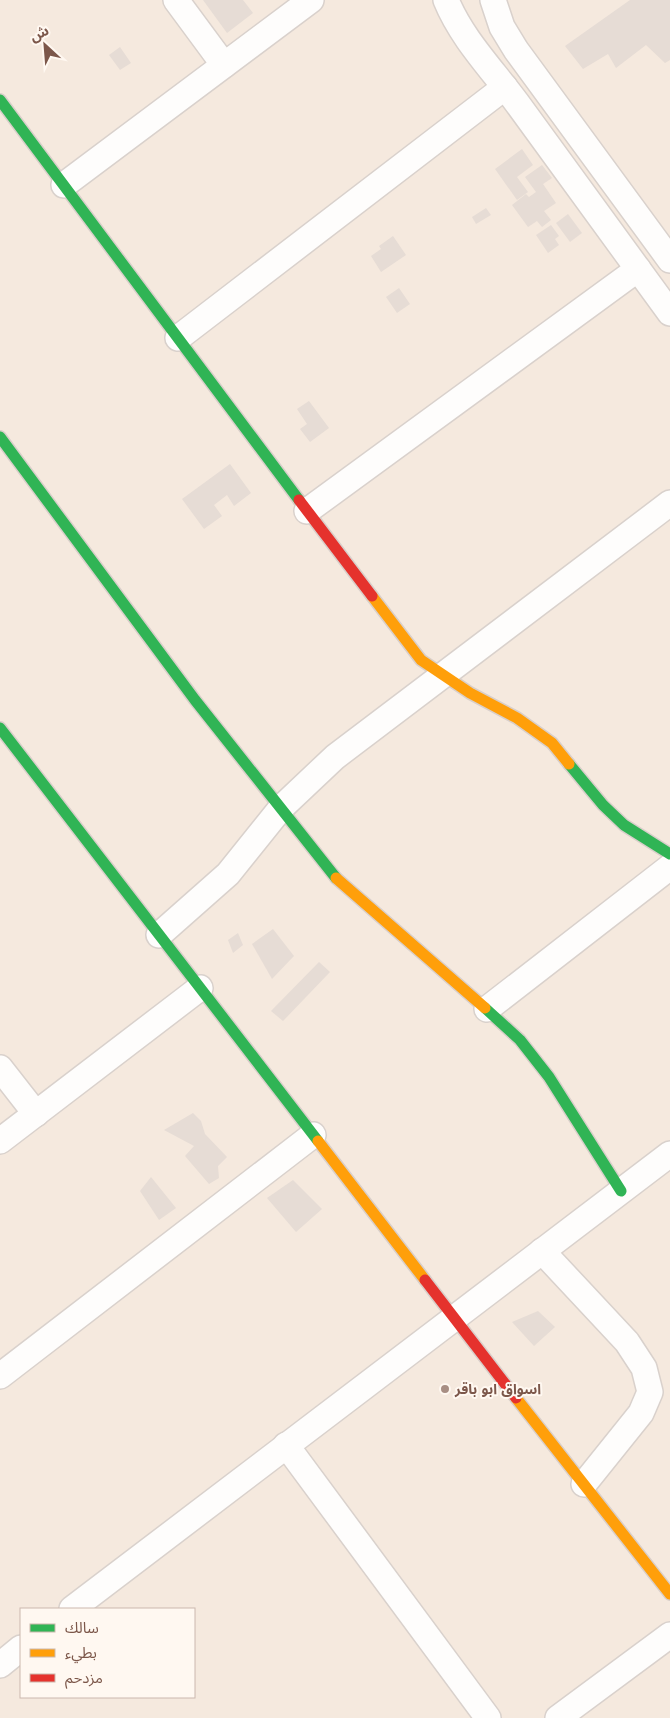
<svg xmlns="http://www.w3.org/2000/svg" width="670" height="1718" viewBox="0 0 670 1718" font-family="Jost,'Noto Sans Arabic',sans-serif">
<rect width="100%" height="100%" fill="#f9f4ee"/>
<path fill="#f5e9de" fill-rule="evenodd" d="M0 0H670V1718H0ZM21 1609H194V1697H21Z"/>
<g fill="#e6dcd5">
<path d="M203 0H243L253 13 227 33Z"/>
<path d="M630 0H670V60L665 63 646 45 616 68 608 54 583 69 565 46Z"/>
<path d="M120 47 131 63 120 70 109 55Z"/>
<path d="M522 149 533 165 517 177 528 192 517 200 495 169Z"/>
<path d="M542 165 552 178 543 184 556 203 544 211 551 220 542 227 537 221 528 227 512 205 526 194 529 197 536 192 525 177Z"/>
<path d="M486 208 491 215 476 224 472 217Z"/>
<path d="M568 214 582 233 570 242 556 223Z"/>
<path d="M551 225 559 236 555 239 559 245 548 253 536 235Z"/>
<path d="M393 236 406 255 381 272 371 256 381 249 379 246Z"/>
<path d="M399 288 410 304 397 313 386 297Z"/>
<path d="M309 401 329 428 310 442 300 429 307 424 297 409Z"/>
<path d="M230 464 251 493 234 506 227 495 214 505 222 516 204 529 182 499Z"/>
<path d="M273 929 294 956 272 979 252 944Z"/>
<path d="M238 933 243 945 233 953 228 940Z"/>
<path d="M319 962 330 972 283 1021 271 1011Z"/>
<path d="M193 1113 201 1121 205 1134 227 1157 218 1166 219 1178 209 1184 185 1156 194 1146 164 1130Z"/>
<path d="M151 1177 176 1208 159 1220 140 1191Z"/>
<path d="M293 1180 322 1209 296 1232 267 1198Z"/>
<path d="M538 1311 555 1327 534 1346 512 1322Z"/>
</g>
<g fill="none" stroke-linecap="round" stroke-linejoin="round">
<defs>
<g id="street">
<path d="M176 0 224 65"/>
<path d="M446 0C462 39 492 69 517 103 568 173 619 243 670 313"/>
<path d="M493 0 502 27 516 50 670 260"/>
<path d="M64 185 311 0"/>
<path d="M178 338 505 87"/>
<path d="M307 511 638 269"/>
<path d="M159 935 228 874 281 808 335 757 670 503"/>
<path d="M487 1009 670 867"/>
<path d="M0 1068 36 1114"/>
<path d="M0 1141 200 988"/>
<path d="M542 1251 627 1342 644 1368 650 1392 641 1413 584 1484"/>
<path d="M0 1376 313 1135"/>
<path d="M286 1445 488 1718"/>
<path d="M72 1609 670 1154"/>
<path d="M0 1665 21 1648"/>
<path d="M558 1718 670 1635"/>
</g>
<g id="fast">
<path d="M0 100 299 500"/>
<path d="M0 437 195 700 336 878"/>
<path d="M0 728 318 1141"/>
<path d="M569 764 603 805 624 825 670 854"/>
<path d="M485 1008 520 1040 549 1077 621 1191"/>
</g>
<g id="slow">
<path d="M372 596 421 660 470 693 517 718 552 743 569 764"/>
<path d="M336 878 485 1008"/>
<path d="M318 1141 425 1280"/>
<path d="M516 1398 670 1594"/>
</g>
<g id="jam">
<path d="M299 500 372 596"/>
<path d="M425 1280 516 1398"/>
</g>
</defs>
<use href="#street" stroke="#d9d1cc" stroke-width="28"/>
<use href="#fast" stroke="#d9cfca" stroke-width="14"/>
<use href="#slow" stroke="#d9cfca" stroke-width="14"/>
<use href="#jam" stroke="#d9cfca" stroke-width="14"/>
<use href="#street" stroke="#fefdfc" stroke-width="25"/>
<use href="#fast" stroke="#30b455" stroke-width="11"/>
<use href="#slow" stroke="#ff9f0a" stroke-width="11"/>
<use href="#jam" stroke="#e5322d" stroke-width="11"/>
</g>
<circle fill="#a88e83" stroke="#fff8f1" stroke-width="2" cx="445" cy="1389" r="5"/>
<g text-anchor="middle" stroke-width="4" stroke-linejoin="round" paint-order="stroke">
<g font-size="14" font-weight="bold" fill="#7c574a" stroke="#fff8f1" text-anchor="start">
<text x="455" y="1394">اسواق ابو باقر</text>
</g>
</g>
<rect x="20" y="1608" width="175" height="90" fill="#fff8f1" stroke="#cbb8ae"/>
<rect x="30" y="1624" width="25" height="8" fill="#30b455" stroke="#cbb8ae"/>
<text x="65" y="1633" font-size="15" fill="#7c574a">سالك</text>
<rect x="30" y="1649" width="25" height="8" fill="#ff9f0a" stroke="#cbb8ae"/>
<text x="65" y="1658" font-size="15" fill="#7c574a">بطيء</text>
<rect x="30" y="1674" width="25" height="8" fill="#e5322d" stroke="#cbb8ae"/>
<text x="65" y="1683" font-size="15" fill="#7c574a">مزدحم</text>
<g transform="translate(45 45) rotate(334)" stroke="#fff8f1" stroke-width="4" paint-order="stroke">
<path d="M0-4L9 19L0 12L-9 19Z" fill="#7c574a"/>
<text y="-8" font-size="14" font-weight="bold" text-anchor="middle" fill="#7c574a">ش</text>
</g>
</svg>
